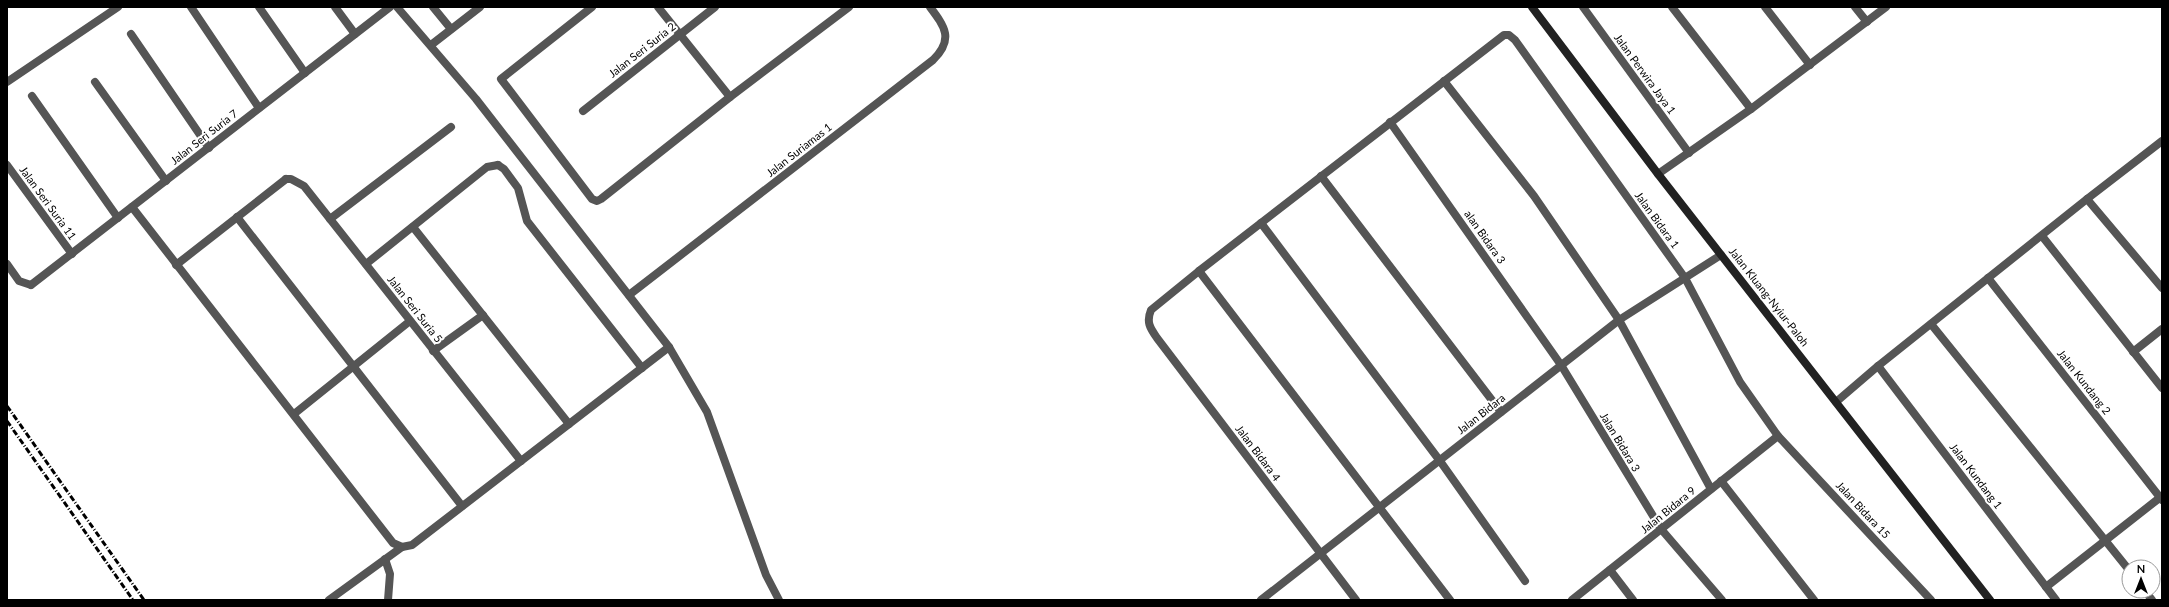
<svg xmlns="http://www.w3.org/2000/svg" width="2169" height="607" viewBox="0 0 2169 607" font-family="Lato,sans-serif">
<rect width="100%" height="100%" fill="#fff"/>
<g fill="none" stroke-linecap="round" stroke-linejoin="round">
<g stroke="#555" stroke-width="8">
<path d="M259 7 305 73"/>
<path d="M592 7 501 79 592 199 597 201 601 199 730 97"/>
<path d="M1672 7 1751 109"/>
<path d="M1855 7 1867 22"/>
<path d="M131 34 209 148"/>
<path d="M1444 81 1534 196 1619 320 1711 489"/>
<path d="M7 82 118 7"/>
<path d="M32 96 118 218"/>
<path d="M1321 176 1501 412"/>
<path d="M237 217 462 506"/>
<path d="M413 227 569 424"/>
<path d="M2042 236 2162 388"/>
<path d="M7 264 19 281 31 285"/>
<path d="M366 264 487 167 498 165"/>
<path d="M176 265 286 179"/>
<path d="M1199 271 1450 600"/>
<path d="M1931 324 2129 570"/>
<path d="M433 351 483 315"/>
<path d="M2133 352 2162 329"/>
<path d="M294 414 410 321"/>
<path d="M1721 481 1814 600"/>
<path d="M385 559 390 574 388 600"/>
<path d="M1610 570 1633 600"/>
<path d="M2046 587 2162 496"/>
<path d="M2145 591 2152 600"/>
<path d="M329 600 402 547"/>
</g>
<g stroke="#555" stroke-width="8">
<path d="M191 7 259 108"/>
<path d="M335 7 355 34"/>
<path d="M397 7 476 99 669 347 707 412 766 575 779 600"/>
<path d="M433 7 451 29"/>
<path d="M658 7 730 97 849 7"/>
<path d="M1583 7 1689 153"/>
<path d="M1765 7 1810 65"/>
<path d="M431 45 480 7"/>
<path d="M95 82 166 181"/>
<path d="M583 111 715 7"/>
<path d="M1390 122 1561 365 1661 529 1722 600"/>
<path d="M7 165 72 254"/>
<path d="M498 165 504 169 518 188 527 221 642 368"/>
<path d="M1658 174 1751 109 1886 7"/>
<path d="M286 179H291L304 186 521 461"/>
<path d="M2087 199 2162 288"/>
<path d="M132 207 393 543 402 547 412 545 669 347"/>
<path d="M330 219 451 127"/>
<path d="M1261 223 1440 461 1525 581"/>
<path d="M1988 278 2162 500"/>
<path d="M31 285 390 7"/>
<path d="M629 295 933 60C954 39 945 27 930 7"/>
<path d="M1878 366 2056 600"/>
<path d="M1836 402 1878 366 2087 199 2162 141"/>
<path d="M1261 600 1619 320 1721 255"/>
<path d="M1356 600 1157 338C1150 328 1146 322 1151 310L1199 271 1504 35H1509L1515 40 1685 278 1740 382 1778 436 1931 600"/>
<path d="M1572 600 1778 436"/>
</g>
<path stroke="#222" stroke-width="8" d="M1532 7 1658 174 1990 600"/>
<g stroke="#000" stroke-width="3" stroke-dasharray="6 2 1 2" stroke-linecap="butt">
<path d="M7 406 144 600"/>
<path d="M7 421 133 600"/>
</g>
</g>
<g text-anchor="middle" stroke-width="4" stroke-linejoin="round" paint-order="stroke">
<g font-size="11" fill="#000" stroke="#fff">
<text transform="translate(642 50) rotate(-38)" y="4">Jalan Seri Suria 2</text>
<text transform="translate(1645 74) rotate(54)" y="4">Jalan Perwira Jaya 1</text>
<text transform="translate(204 137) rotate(-38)" y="4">Jalan Seri Suria 7</text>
<text transform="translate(799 150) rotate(-38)" y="4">Jalan Suriamas 1</text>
<text transform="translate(48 203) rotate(54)" y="4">Jalan Seri Suria 11</text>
<text transform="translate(1657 220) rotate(54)" y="4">Jalan Bidara 1</text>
<text transform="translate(1485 237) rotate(55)" y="4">alan Bidara 3</text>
<text transform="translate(1769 297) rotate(52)" y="4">Jalan Kluang-Nyiur-Paloh</text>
<text transform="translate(415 309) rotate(52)" y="4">Jalan Seri Suria 5</text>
<text transform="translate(2084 382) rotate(52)" y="4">Jalan Kundang 2</text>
<text transform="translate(1481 414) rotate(-38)" y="4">Jalan Bidara</text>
<text transform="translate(1620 442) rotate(59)" y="4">Jalan Bidara 3</text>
<text transform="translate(1258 453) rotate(53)" y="4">Jalan Bidara 4</text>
<text transform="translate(1976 476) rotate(53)" y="4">Jalan Kundang 1</text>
<text transform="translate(1668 510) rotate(-39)" y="4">Jalan Bidara 9</text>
<text transform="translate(1863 510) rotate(47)" y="4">Jalan Bidara 15</text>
</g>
</g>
<rect width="2169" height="607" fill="none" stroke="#000000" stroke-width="16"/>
<g transform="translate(2141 579)"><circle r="19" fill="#ffffff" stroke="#999999"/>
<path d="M0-3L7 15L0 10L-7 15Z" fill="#000000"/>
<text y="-6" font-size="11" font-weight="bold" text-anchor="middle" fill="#000000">N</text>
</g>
</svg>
